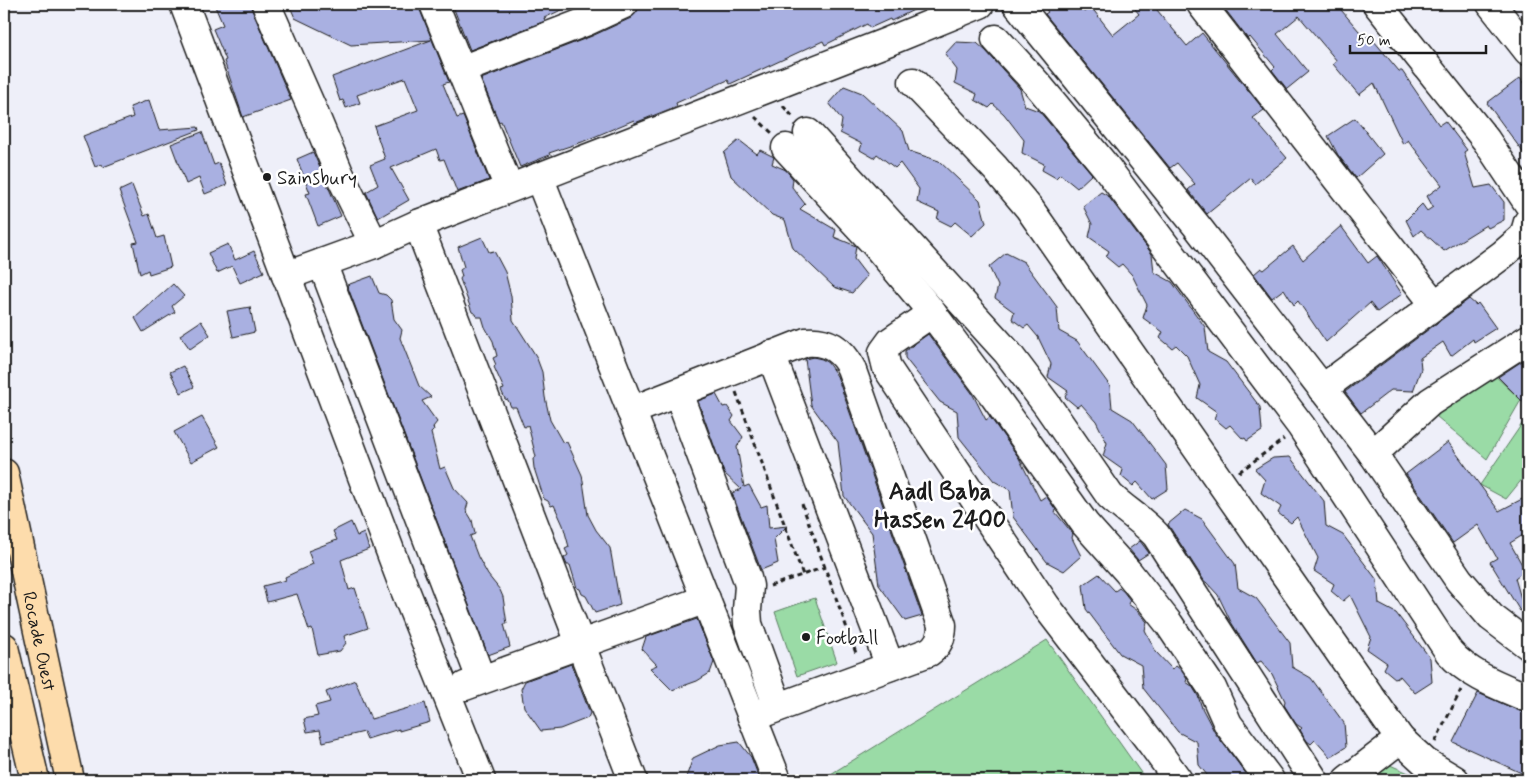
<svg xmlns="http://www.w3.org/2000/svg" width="1532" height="784" viewBox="0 0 1532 784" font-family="Mynerve,sans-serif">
<rect width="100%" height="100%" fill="#eeeff9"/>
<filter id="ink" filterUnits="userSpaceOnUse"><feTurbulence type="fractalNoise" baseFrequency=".02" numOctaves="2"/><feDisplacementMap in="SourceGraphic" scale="10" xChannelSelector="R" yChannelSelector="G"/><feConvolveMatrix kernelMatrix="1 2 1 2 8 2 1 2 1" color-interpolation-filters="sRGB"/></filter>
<g filter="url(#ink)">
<g fill="#9adba6" stroke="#5b7c61">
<path d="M1489 370 1521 400 1487 459 1430 411Z"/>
<path d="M1526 418 1528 420V472L1506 499 1480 485Z"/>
<path d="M815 598 837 662 797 676 775 612Z"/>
<path d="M1047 640 1146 780H826V777Z"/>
<path d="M1390 765 1425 780H1366Z"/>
</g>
<g fill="#a9b0e1" stroke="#1c1c1c">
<path d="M214 4H251L252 10 291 100 243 117 224 61 226 60 213 29 223 25Z"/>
<path d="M289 4H419L420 10 449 82 443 84 457 118 463 116 489 180 457 192 444 159 440 160 436 149 391 168 409 200 378 218 366 192 378 185 370 165 385 159 374 126 418 110 405 78 357 95 360 103 346 108 343 100 340 101 332 77 431 40 351 45 295 18Z"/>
<path d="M452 4H574L544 18 545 21 470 50Z"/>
<path d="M650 4H926L891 21 890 19 870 28 867 24 825 45 823 41 730 84 728 80 676 103 677 106 635 123 634 120 582 142 549 153 550 155 520 167 501 121 499 122 481 79 592 36 631 18 636 13 638 9Z"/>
<path d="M1042 4H1077L1084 12 1091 7 1113 35 1139 14 1131 4H1152L1187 46 1202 33 1264 110 1253 118 1287 158 1255 184 1251 178 1207 214 1188 190 1195 184 1177 163 1170 168 1045 14 1048 12Z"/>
<path d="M1221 4H1336L1365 38 1369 35 1399 71H1402L1439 125 1445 121 1467 150 1464 152 1475 188 1491 185 1504 202V220L1488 228 1486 225 1444 251 1421 230 1414 236 1406 220 1422 204 1427 211 1433 207 1427 196 1442 185 1408 140 1403 144 1374 83 1359 95 1333 64 1337 61 1299 16 1277 34 1308 72 1287 89 1272 70 1275 67 1250 37 1248 39Z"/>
<path d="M956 42 977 43 986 51 1020 89 1025 106 1039 111 1092 174 1077 188 1060 174 1056 178 1042 170 1044 164 1022 153 1024 140 1004 114 993 104 989 108 975 100 977 94 955 83 957 70 945 54Z"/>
<path d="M1520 78 1528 90V159L1487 103Z"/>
<path d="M844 86 862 93 903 131 909 151 939 161 980 200 986 223 972 236 955 222 951 226 937 219 939 212 917 202 919 189 900 163 895 168 877 154 874 158 860 150 862 144 840 133 842 120 829 103Z"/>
<path d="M149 100 159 130 198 127 199 130 103 167 102 164 95 167 83 136 133 117 130 107Z"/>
<path d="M1355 118 1383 154 1356 178 1338 155 1328 136Z"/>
<path d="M202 132 214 165 219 163 227 185 205 194 199 178 186 184 171 144Z"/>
<path d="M739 140 757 154 760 150 774 157 772 164 786 170 793 179 792 187 805 204 800 209 836 230 834 237 856 246 854 259 867 276 852 293 834 287 793 248 785 220 772 215 731 176 724 153Z"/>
<path d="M313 152 341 216 318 226 306 194 310 193 297 159Z"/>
<path d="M132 185 144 216 149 214 157 238 164 236 171 267 149 274 148 270 140 274 133 243 138 242 119 191Z"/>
<path d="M1101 192 1108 196 1152 254 1154 272 1172 282 1205 327 1208 352 1226 362 1260 407 1262 431 1247 441 1245 438 1243 439 1230 425 1226 428 1214 418 1217 412 1197 398 1200 385 1187 356 1176 345 1172 348 1160 338 1163 332 1143 318 1147 305 1132 275 1122 264 1118 267 1106 257 1109 251 1089 237 1092 224 1083 206Z"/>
<path d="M1341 226 1368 263 1377 256 1402 294 1377 312 1370 303 1326 342 1298 301 1294 305 1284 289 1272 298 1254 274 1261 268 1264 270 1293 246 1303 260Z"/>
<path d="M482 237 489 252 494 251 505 272 511 296 513 320 536 356 542 372 545 397 550 420 563 443 567 442 582 475 588 515 596 530 610 548 620 605 595 613 586 596 582 594 580 589 577 588 570 565H567L564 558 568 555 565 549 569 547 563 525 554 505 551 506 548 501 544 499 534 468 533 459 536 457 528 425 524 427 516 407H511L508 400 505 399 501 390 504 389 494 367 496 365 493 358 497 356 493 341 485 327 482 317H477L476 314 472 312 460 279 462 276 460 270 464 267 458 247Z"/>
<path d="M228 244 235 260 254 251 264 272 240 283 232 266 217 273 208 253Z"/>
<path d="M1006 253 1024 262 1057 307 1059 331 1077 341 1110 386 1112 408 1132 420 1166 465 1168 489 1152 499 1137 482 1133 486 1121 476 1123 470 1103 456 1107 443 1096 421 1081 404 1077 407 1065 397 1068 391 1048 377 1051 364 1038 337 1028 325 1024 328 1012 319 1014 312 995 298 998 286 989 267Z"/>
<path d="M372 276 379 293 386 295 391 300 394 319 402 330 400 338 419 386 431 397 422 401 437 422 433 427 434 430 431 433 440 469 445 467 454 488 468 503 466 510 472 520 475 534 470 536 478 557 488 575 500 590 503 597 507 624H504L510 647 488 655 347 285Z"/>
<path d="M173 284 184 296 172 306 175 312 143 332 135 318Z"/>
<path d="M1469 299 1476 305 1478 303 1496 328 1474 342 1473 339 1451 356 1443 342 1420 358 1421 369 1413 391 1391 390 1361 413 1345 392Z"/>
<path d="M250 307 255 332 233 337 227 311Z"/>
<path d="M201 321 210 335 190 349 180 335Z"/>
<path d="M928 334 972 393 986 420 990 417 1019 458 1040 500 1046 496 1056 510 1055 512 1073 534 1072 538 1081 556 1064 571 1047 562 1013 517 1010 490 994 481 959 437 957 411 940 402 905 358V351Z"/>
<path d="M813 357 822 359 828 363 837 376 922 616 905 621 879 585 872 533 844 496 838 442 811 405 805 359Z"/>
<path d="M1528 357V407L1498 377Z"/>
<path d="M183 366 194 387 181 393 170 372Z"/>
<path d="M716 394 723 407 727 406 734 416 731 421 743 437 737 447 744 487 749 485 761 507 767 505 769 528 787 526 774 539 778 563 761 570 732 493 741 489 724 473 698 401Z"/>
<path d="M202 417 219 447 191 462 174 432Z"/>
<path d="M1448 442 1499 511 1528 496V532L1510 543 1525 570 1515 578 1524 609 1520 611 1490 562 1497 558 1478 525 1453 543 1406 474Z"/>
<path d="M1290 457 1324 501 1326 526 1343 535 1377 580 1379 604 1396 613 1430 658 1432 682 1415 693 1400 676 1396 679 1384 669 1387 663 1367 649 1371 637 1350 595 1343 601 1331 591 1334 584 1314 571 1318 558 1297 517 1291 523 1278 513 1281 507 1261 493 1265 480 1255 469 1273 458Z"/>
<path d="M1185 510 1202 519 1235 564 1238 588 1256 598 1290 643 1292 667 1311 678 1344 723 1346 747 1330 757 1315 740 1311 744 1307 741 1300 730 1302 728 1296 724 1284 705 1285 701 1272 674 1261 661 1257 663 1231 622 1218 595 1206 582H1205L1169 526 1168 524Z"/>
<path d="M351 522 357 536 364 533 369 549 341 560 349 590 355 588 368 628 344 636 346 643 340 651 318 655 312 629 309 630 297 594 267 602 263 586 286 580 285 577 313 564 308 551 337 540 333 531Z"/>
<path d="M1140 541 1149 553 1138 560 1129 549Z"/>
<path d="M1099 574 1115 591 1119 588 1123 591 1130 600 1128 604 1138 611 1147 622 1145 630 1156 652 1172 669 1176 666 1181 670 1187 679 1186 682 1192 686 1198 696 1202 708 1215 733 1251 780H1211L1199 765 1197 742 1178 732 1143 688 1141 665 1120 654 1086 609 1083 585Z"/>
<path d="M697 619 714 662 710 673 697 681 672 690 650 668 657 665 642 649 646 637Z"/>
<path d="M571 664 590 713 588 718 560 729 541 731 524 707 521 689 525 681Z"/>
<path d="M355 680 371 719 425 703 430 722 399 731V729L367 739 364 732 323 742 320 730 307 732 304 719 318 716 315 706 330 702 326 692Z"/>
<path d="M1478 693 1522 712 1528 713V776L1453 742Z"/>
<path d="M739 742 751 757 760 780H685L693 758 720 745Z"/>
</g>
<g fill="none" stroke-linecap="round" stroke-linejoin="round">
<defs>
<g id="minor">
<path d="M184 4 403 585 481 780"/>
<path d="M266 4 314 113 339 173 374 244"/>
<path d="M434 4 509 188"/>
<path d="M1017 4 1196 225 1373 454 1459 580 1491 617 1528 645"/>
<path d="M1201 4 1435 305"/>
<path d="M1377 4 1486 140 1528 203"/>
<path d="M1491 4 1528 51"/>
<path d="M996 39 1038 85 1106 167 1301 426 1449 652C1470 676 1500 686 1528 698"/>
<path d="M461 70 585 22 624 4"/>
<path d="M913 82 995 168 1029 208 1400 739 1425 762 1455 780"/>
<path d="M808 133 1007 352 1047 405 1110 496C1125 510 1142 520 1156 535L1314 780"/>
<path d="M786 148 875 244 926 305 994 396 1085 524 1128 572 1169 624 1212 688 1228 724 1270 780"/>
<path d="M539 177 777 780"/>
<path d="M418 224 633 780"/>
<path d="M322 263 481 679"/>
<path d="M286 276 374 244 418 224 887 42 980 4"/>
<path d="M932 313 891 341 883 352 887 368 1046 606 1152 744 1178 780"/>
<path d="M771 355 890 666"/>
<path d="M1322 389 1502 255 1524 236 1528 222"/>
<path d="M678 393 747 578 749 586 747 610 748 624 778 707"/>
<path d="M631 411 806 342C827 340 842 349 851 368L942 625C942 637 939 645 929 652L752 717"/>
<path d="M1373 454 1430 402 1528 339"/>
<path d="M465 686 706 599"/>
<path d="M1347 780 1400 739"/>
</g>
<g id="highway">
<path id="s1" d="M4 473 70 780"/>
<path d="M4 647 35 780"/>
</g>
</defs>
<use href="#minor" stroke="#1c1c1c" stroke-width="31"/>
<use href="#highway" stroke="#1c1c1c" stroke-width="31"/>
<g stroke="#1c1c1c" stroke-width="3" stroke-dasharray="5 4" stroke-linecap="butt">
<path d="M783 106 794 118"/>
<path d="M755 117 772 133"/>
<path d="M736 392 803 575"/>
<path d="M1239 472 1284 439"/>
<path d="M802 504 857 656"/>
<path d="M770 586 825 567"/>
<path d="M1435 742 1461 690"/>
</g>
<use href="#minor" stroke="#fff" stroke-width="28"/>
<use href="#highway" stroke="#fddcac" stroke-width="28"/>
</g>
</g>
<g fill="#1c1c1c" stroke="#fff" stroke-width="2">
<circle cx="267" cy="177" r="5"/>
<circle cx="806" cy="637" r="5"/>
</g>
<g text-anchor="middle" stroke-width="5" stroke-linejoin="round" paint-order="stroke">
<g font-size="19" fill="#1c1c1c" stroke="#fff" text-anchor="start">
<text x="277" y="184">Sainsbury</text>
<text x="816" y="644">Football</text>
</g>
<g font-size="19" fill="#1c1c1c" stroke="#fff">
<text dy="7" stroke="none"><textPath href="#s1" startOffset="172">Rocade Ouest</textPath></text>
</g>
<g font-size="24" font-weight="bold" fill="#1c1c1c" stroke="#fff">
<text x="940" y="499">Aadl Baba<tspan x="940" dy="28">Hassen 2400</tspan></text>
</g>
</g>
<rect width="1532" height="784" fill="none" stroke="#fff" stroke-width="20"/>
<rect x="10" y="10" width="1512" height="764" fill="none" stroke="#1c1c1c" stroke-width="2" filter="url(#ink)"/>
<path d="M1350 45v8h136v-8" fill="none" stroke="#1c1c1c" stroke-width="2.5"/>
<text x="1357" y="45" font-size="15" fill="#1c1c1c" stroke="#ffffff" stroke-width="4" paint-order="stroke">50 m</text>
</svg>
